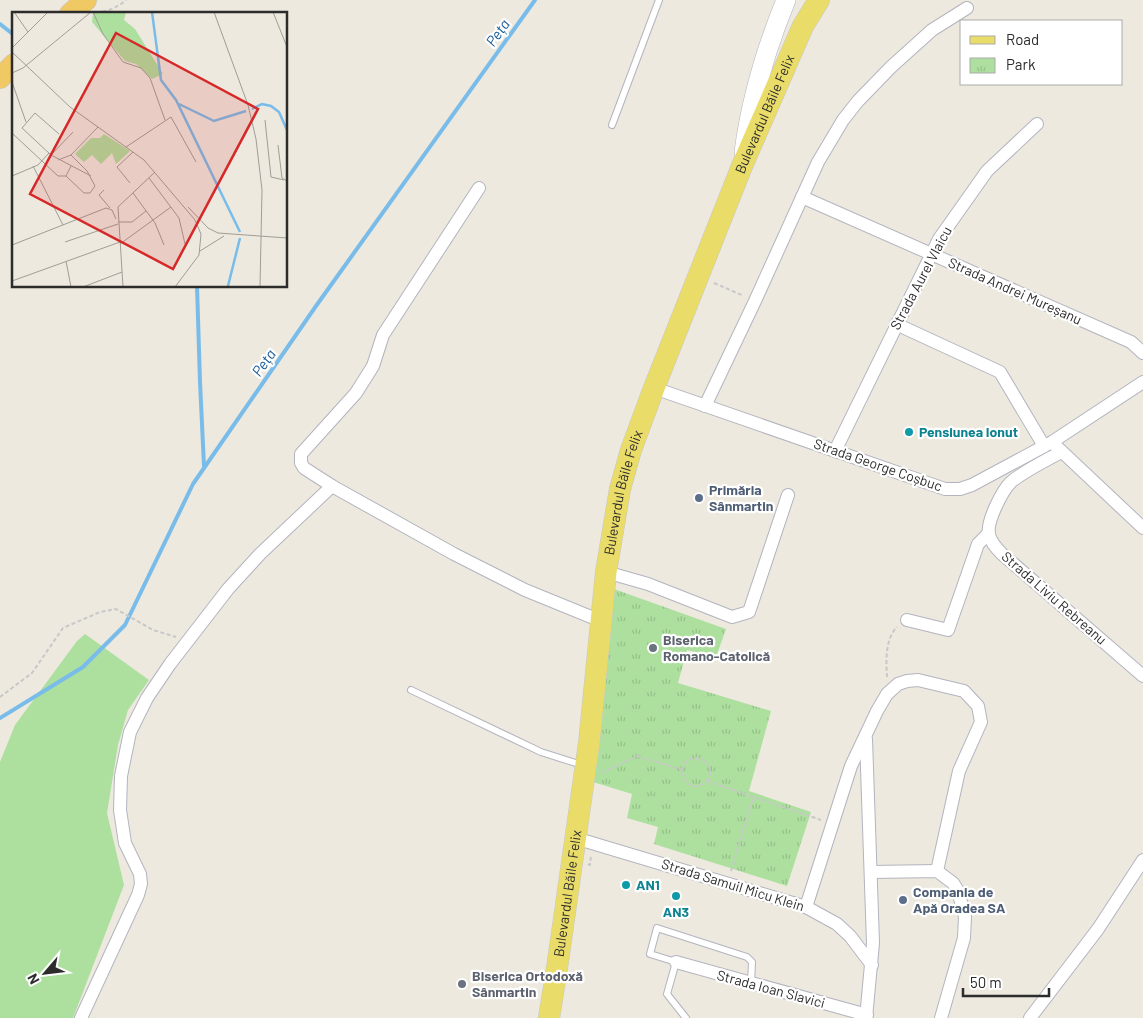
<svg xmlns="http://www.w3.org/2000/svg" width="1143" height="1018" viewBox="0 0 1143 1018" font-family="Barlow,sans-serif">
<defs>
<pattern id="park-tufts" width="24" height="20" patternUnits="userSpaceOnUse" patternTransform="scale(1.25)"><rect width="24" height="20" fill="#ade09f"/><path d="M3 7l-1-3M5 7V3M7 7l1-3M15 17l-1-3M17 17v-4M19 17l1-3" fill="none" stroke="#95c089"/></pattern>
</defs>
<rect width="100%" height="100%" fill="#ede9df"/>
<path fill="#ade09f" d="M85 634 149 680 128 710 118 745 107 813 124 885 73 1018H0V762L15 725 77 641Z"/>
<path fill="url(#park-tufts)" d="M614 589 726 629 716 657 687 650 678 683 771 711 749 791 811 812 787 886 654 844 658 827 627 818 632 794 593 782Z"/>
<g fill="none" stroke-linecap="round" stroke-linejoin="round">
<g stroke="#79bce9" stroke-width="4">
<path d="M0 24 14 35"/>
<path d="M197 286 200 382 204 466"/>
<path d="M0 718 83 667 125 625 193 484 316 306 535 0"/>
</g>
<defs>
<g id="service">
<path d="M612 125 659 0"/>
<path d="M411 690 541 752 582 765"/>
<path d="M686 1018 667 994 676 962 650 954 657 928 747 957 752 962 751 983"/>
</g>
<g id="minor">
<path d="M479 188 383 335 373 366 356 393 301 454V463L304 468 332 486 454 554 525 590 601 621"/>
<path d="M802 197 1131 342 1143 353"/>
<path d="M896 324 1000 372 1044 446"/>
<path d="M654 388 945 489H960L972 485 1052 442 1143 382"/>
<path d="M705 406 755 301 818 162 843 120 858 101 891 67 932 30 967 8"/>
<path d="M1056 446 1143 528"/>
<path d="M835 451 939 239 987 171 1037 124"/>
<path d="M1061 452C1047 460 1024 471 1011 482 1002 491 986 522 989 535 991 542 997 549 1002 554L1143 676"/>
<path d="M606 572 648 584 732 617 749 612 788 495"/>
<path d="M907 620 948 630 978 544 989 533"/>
<path d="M866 739 873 943 866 1018"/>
<path d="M575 838 806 907 837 924 850 936 872 965"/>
<path d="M871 872 937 871 953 883 958 891 965 917 964 938 941 1018"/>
<path d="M806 907 851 766 877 711 887 694 898 684 907 681 918 680 964 691 978 706 981 722 959 771 937 871"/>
<path d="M676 962 867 1015"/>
<path d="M81 1018 138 895 141 884 140 874 125 843 120 810 121 776 130 732 147 698 170 664 228 589 260 554 332 486"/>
<path d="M1030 1018 1098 929 1143 860"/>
</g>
<path id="secondary" d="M744 152C751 99 766 49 786 0"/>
<g id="primary">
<path id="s1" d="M549 1018 558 961 589 743 606 572 620 489 631 450 654 388 742 166 803 26 819 0"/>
</g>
<g id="trunk">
<path d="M70 14 86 0"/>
<path d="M0 78 14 64"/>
</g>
</defs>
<use href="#service" stroke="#b3b4bf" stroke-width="8"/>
<use href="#minor" stroke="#b3b4bf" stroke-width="14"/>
<use href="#secondary" stroke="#b3b4bf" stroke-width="20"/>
<use href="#primary" stroke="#c8c8c8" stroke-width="22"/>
<use href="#trunk" stroke="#c8c8c8" stroke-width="22"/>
<g stroke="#c8c8c8" stroke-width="2" stroke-dasharray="4 2.5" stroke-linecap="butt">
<path d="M96 13C108 11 117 8 126 0"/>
<path d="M714 283 744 296"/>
<path d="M887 677C886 661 885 639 897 627"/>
<path d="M0 697 32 673 63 628 100 612 116 609 153 630 176 637"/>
<circle cx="696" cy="772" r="14"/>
<path d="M601 773 637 756 682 770"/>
<path d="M707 781 821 820"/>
<path d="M588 864 590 865 591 855"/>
<path d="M731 871 753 799"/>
</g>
<use href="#service" stroke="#fff" stroke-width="6"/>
<use href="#minor" stroke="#fff" stroke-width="12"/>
<use href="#secondary" stroke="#fff" stroke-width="19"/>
<use href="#primary" stroke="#eadc68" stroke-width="21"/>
<use href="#trunk" stroke="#f0c864" stroke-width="21"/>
</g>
<g fill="#0f9aa8" stroke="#fff" stroke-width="2">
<circle cx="909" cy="432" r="5"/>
<circle cx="626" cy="885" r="5"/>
<circle cx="676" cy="896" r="5"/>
</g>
<g fill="#5c6f8a" stroke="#fff" stroke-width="2">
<circle cx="699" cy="498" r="5"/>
<circle cx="903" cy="900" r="5"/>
</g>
<g fill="#6b7280" stroke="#fff" stroke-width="2">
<circle cx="653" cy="648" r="5"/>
<circle cx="462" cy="984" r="5"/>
</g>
<g text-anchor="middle" stroke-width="4.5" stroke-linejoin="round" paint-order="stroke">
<g font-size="14" fill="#2c2c2c" stroke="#fff">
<text dy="5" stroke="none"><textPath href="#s1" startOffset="936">Bulevardul Băile Felix</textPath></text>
<text transform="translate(921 278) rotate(-62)" y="5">Strada Aurel Vlaicu</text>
<text transform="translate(1015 291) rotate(24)" y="5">Strada Andrei Mureșanu</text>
<text transform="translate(878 465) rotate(19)" y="5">Strada George Coșbuc</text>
<text dy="5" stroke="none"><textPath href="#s1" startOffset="531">Bulevardul Băile Felix</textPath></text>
<text transform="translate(1054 598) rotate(41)" y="5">Strada Liviu Rebreanu</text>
<text transform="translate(733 885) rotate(17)" y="5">Strada Samuil Micu Klein</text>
<text dy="5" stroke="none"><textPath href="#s1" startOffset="126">Bulevardul Băile Felix</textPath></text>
<text transform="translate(771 989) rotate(15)" y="5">Strada Ioan Slavici</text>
</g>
<g font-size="14" font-weight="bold" fill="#0d838f" stroke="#fff" text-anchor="start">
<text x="919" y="437">Pensiunea Ionut</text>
<text x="636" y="890">AN1</text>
<text x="676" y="917" text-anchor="middle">AN3</text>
</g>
<g font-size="14" font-weight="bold" fill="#4e5e75" stroke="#fff" text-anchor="start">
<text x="709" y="495">Primăria<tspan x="709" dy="16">Sânmartin</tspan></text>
<text x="913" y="897">Compania de<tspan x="913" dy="16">Apă Oradea SA</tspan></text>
</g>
<g font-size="14" font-weight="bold" fill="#5b616d" stroke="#fff" text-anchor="start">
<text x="663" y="645">Biserica<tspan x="663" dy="16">Romano-Catolică</tspan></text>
<text x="472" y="981">Biserica Ortodoxă<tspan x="472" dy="16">Sânmartin</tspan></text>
</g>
<g font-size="15" font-style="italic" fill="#155a97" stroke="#fff">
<text transform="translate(498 33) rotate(-55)" y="5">Peța</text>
<text transform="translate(264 363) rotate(-55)" y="5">Peța</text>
</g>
</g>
<g transform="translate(12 12)">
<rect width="275" height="275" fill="#ede9df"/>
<path d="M81 0H114L112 8 123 17 151 62 140 67 124 52 113 49 80 10Z" fill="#ade09f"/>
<path d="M92 122 118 139 104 152 100 141 89 152 80 143 72 150 63 142 79 126H88Z" fill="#ade09f"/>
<path fill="none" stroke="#79bce9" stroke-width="2.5" d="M140 0 149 68 164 88 228 220M167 92 202 109 234 99M240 97 250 92 259 94 267 100 275 118M216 274 228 226"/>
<path fill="none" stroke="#a09d97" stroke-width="1" d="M2 0 16 20M81 0 91 22 111 50 129 56 138 66 153 108M202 0 236 93 244 127 250 178 248 275M261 0 275 35M0 36 36 0M0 40 58 95 132 148 183 208 189 222 187 243 163 275M0 61 11 56 79 0M0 70 14 110M253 108 259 165 272 168M0 121 46 164H54L59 154M47 122 23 101 10 116 39 143 79 164M266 133 270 166 275 169M114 135 159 105 184 150M39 143 61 120M46 148 59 143 86 115M21 154 51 213M0 164 26 153 37 141M54 164 72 181H78L83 174 75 159 59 143M137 166 167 206 173 232M118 171 105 155 121 140M92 178 87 183 98 196M121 181 143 211 152 233M176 195 196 216 206 221 275 226M106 210H120L134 199M53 230 106 212M108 232 159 195M0 233 94 196 100 198 104 207M188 239 212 224M54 249 59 275M0 269 108 230M71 275 110 260M111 275 106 195 143 160"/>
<path fill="#d62828" fill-opacity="0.15" stroke="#d62828" stroke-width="2.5" d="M104 21 246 97 161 257 18 182Z"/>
<rect width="275" height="275" fill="none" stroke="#2c2c2c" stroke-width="2.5"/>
</g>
<rect x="960" y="20" width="162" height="65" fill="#ffffff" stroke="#ababab"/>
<rect x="970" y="36" width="25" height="8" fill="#eadc68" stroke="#ababab"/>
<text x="1006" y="45" font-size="15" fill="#2c2c2c">Road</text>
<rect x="970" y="58" width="25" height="15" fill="url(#park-tufts)" stroke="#ababab"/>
<text x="1006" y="70" font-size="15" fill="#2c2c2c">Park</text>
<g transform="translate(45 973) rotate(242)" stroke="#ffffff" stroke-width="4" paint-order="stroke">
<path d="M0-4L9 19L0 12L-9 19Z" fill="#2c2c2c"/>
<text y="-8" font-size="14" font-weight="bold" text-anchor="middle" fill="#2c2c2c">N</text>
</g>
<path d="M963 988v8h86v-8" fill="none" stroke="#2c2c2c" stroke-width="2.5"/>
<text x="970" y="988" font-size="15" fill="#2c2c2c" stroke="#ffffff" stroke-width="4" paint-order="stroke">50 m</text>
</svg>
